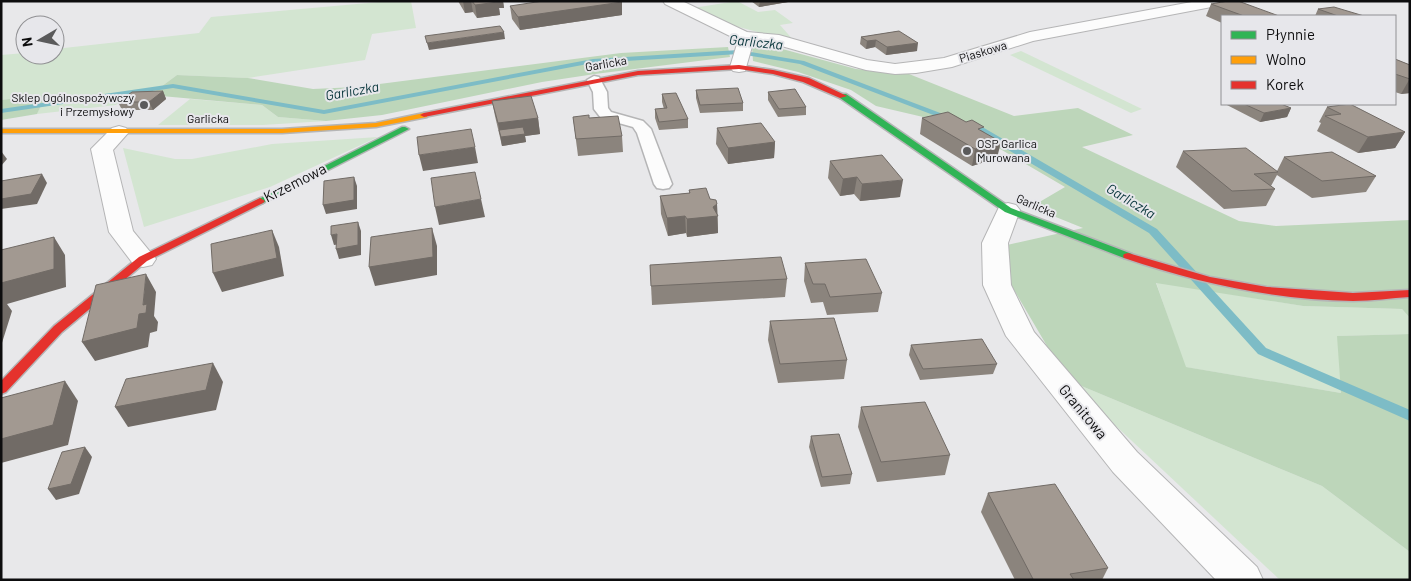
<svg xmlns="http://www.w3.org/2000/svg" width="1411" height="581" viewBox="0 0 1411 581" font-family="Barlow,sans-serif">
<rect width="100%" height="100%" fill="#e8e8ea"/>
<g fill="#d3e5d1">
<path d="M390 1H411L416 28 372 34 365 60 248 78 177 75 150 95 127 97 116 105 37 114 45 96 1 100V55L25 53V55H55V49L199 33 211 17Z"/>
<path d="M737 1 758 12 775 10 793 23 780 25 795 42 724 23 693 8Z"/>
<path d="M1021 51 1142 109 1131 113 1010 55Z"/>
<path d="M190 99 262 105 278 117 326 121 263 125H158Z"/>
<path d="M378 137 270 187 144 227 123 148 175 159H192L272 144Z"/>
<path d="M1156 282 1303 306 1402 309 1410 318V334L1338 336 1341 393 1185 367Z"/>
<path d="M1067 380 1322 486 1410 552V580H1280Z"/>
</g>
<g fill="#bdd6ba">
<path d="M752 46 775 47 856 69 909 74 1014 116 1078 108 1133 135 1082 147 1239 221 1276 226 1410 220V318L1402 309 1303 306 1156 283 1186 367 1341 393 1337 336 1410 334V552L1322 486 1067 380 1010 283 1007 245 1083 228 1031 207 1065 187 983 139 936 120 876 106 851 90 798 72 753 61Z"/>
<path d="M728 47 730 57 595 74 542 82 382 115 326 121 278 117 262 105 150 95 177 75 248 78 313 89 356 87 621 53Z"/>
<path d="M46 95 37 114 1 120V100Z"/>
</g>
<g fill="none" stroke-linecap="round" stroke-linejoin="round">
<g fill="#7dbcc6" fill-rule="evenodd">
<path d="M739 50 804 61 956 119 949 121 800 64 739 54 593 63 324 114 173 88 1 113V109L173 84 324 110 593 59Z"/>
<path d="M966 123H972L984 128 1157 229 1266 348 1410 410V421L1258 354 1149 233 978 132 966 127Z"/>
</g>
<defs>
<path id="lane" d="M594 76 599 77 607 92 608 108 611 112 643 121 651 129 672 184 669 188 663 189 657 188 654 184 637 133 633 127 601 118 594 109 593 92 587 80Z"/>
<g id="street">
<path d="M663 1H682L747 32 779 35 867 60 895 64 944 58 1030 32 1197 1H1229L1222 5 1033 41 952 67 916 73 895 74 866 70 778 45 753 43 745 71 739 72 733 71 730 67 737 44 736 39 665 4Z"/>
<path d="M119 126 126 128 129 132 113 150 133 231 156 259 152 265 143 267 134 265 109 232 91 149 112 128Z"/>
<path d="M1008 203 1016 205 1020 210 1008 243 1011 285 1034 332 1137 452 1257 567 1263 580H1216L1113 472 1006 336 983 285 982 243 1000 205Z"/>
</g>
<g id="fast">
<path d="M840 94H846L1011 208 1132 254 1133 256 1132 258H1124L1005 212 840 98Z"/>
<path d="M402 127H405L409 129 263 203 260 204 255 201Z"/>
</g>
<path id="slow" d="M424 113H427V117L376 127 282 133H1V129H282L376 123Z"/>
<g id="jam">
<path d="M739 65 773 70 809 78 847 96 840 98 803 82 773 74 739 69 638 75 424 117 420 115 424 113 638 71Z"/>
<path d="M260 198 265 201 263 203 147 261 62 332 6 392 1 394V381L54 326 139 257Z"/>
<path d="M1128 253 1210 277 1267 287 1353 293 1410 290V297C1391 298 1372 301 1353 301 1274 300 1198 283 1124 258L1123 256 1124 254Z"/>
</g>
</defs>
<use href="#lane" stroke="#b5b5b6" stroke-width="3"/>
<use href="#street" stroke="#b5b5b6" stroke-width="2"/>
<use href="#fast" stroke="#b5b5b6" stroke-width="3"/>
<use href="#slow" stroke="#b5b5b6" stroke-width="3"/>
<use href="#jam" stroke="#b5b5b6" stroke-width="3"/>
<use href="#lane" fill="#fcfcfc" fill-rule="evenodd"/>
<use href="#street" fill="#fcfcfc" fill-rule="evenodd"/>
<use href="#fast" fill="#30b455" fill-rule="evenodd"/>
<use href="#slow" fill="#ff9f0a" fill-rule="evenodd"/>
<use href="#jam" fill="#e5322d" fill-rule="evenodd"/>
</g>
<g fill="#8b847d">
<path d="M458 1H503L504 8H499L500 15 477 18 473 12 465 13Z"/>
<path d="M751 1H788V2L759 7Z"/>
<path d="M622 2V15L520 30 512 19 510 6Z"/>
<path d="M1211 4 1279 16H1222V23L1206 16Z"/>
<path d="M1318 9 1364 16H1315Z"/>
<path d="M899 31 917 51 886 55 875 47 866 49 860 44 861 37Z"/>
<path d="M1395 59 1410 65V93L1401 94 1395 92Z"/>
<path d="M696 90 743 103V111L700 113 696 98Z"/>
<path d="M163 91 166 99 153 110H122L118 102Z"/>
<path d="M768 92 806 107V115L778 117 768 100Z"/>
<path d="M662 94 688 119V128L659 130 655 118V109H664L662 102Z"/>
<path d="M492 101 538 118 540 134 525 136 526 142 502 146 495 116Z"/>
<path d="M1225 104H1281L1291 108 1287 117 1260 122Z"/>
<path d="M1327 107 1405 132 1395 148 1358 153 1317 131 1321 123 1319 122Z"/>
<path d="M573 117 589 118 622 136 623 152 578 156Z"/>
<path d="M922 118 983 131 997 158 972 166 920 134Z"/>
<path d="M717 128 775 142 774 158 728 164 716 144Z"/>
<path d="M1183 151 1277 171 1284 157 1376 176 1366 192 1312 198 1277 175 1271 186 1275 189 1266 206 1224 209 1176 167Z"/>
<path d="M830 161 900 197 860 201 854 194 840 196 828 178Z"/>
<path d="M689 190 710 199 717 204 718 233 687 237 686 233 668 236 661 214 660 196 689 193Z"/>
<path d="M805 263 882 293 878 312 827 315 823 302 811 303 804 281Z"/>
<path d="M650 265 787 279 785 297 652 305Z"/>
<path d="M770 321 847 360 844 379 778 383 768 340Z"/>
<path d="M911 345 997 364 993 374 920 380 909 355Z"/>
<path d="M861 407 950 455 945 475 877 482 858 427Z"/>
<path d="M811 436 852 474 850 484 821 487 809 447Z"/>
<path d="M988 493 1108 568 1102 580H1015L981 512Z"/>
</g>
<g fill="#716b66">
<path d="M463 1H471L473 12 465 13Z"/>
<path d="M494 1H503L504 8H499L500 15 477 18 475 5Z"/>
<path d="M760 1H788V2L759 7Z"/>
<path d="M622 2V15L520 30 518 17Z"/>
<path d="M504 32 505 39 429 50 427 43Z"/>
<path d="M876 40 875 47 866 49 867 41Z"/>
<path d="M918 43 917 51 886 55 887 47Z"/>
<path d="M1410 79V93L1401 94 1409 80Z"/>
<path d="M163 91 166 99 153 110 149 102Z"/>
<path d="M1291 108 1287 117 1260 122 1264 113Z"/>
<path d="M538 118 540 134 525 136 526 142 502 146 498 123Z"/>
<path d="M1405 132 1395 148 1358 153 1368 137Z"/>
<path d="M775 142 774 158 728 164V148Z"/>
<path d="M1001 142 997 158 972 166 975 149Z"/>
<path d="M475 147 478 163 423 171 419 155Z"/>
<path d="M1 151 7 159 1 166Z"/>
<path d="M42 174 47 183 37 204 1 209V199Z"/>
<path d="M354 177 357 186V209L326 214 323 205Z"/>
<path d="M857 177 854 194 840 196 843 179Z"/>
<path d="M903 180 900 197 860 201 862 184Z"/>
<path d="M481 199 485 217 439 225 435 207Z"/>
<path d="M717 204 718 233 687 237V219L713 207Z"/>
<path d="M685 216 686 233 668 236 667 218Z"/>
<path d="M358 222 361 231V255L339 259 336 249Z"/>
<path d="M432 228 437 246V275L375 286 369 267Z"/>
<path d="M272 230 279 247 284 276 222 292 213 273Z"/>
<path d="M337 234 341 244 334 245 331 235Z"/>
<path d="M54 237 65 255 66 287 7 304 12 311 1 346V283Z"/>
<path d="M146 274 156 292 154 316 158 322 157 331 150 333 148 347 95 361 82 342 139 314 143 305Z"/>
<path d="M213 363 223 382 216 410 128 427 115 407Z"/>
<path d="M65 381 78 401 68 445 1 463V439Z"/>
<path d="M85 447 92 457 79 494 56 500 48 489Z"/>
</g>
<g fill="#a29991" stroke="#716b66">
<path d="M472 1H497L498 2 475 5Z"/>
<path d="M543 1H621L622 2 518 17 510 6Z"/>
<path d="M1228 1H1238L1279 16H1244L1211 4Z"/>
<path d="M1334 7 1364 16H1338L1318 9Z"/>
<path d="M500 26 504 32 427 43 425 36Z"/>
<path d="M899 31 918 43 887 47 876 40 867 41 861 37Z"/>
<path d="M1395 59 1410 65V79L1395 74Z"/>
<path d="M738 88 743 103 700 105 696 90Z"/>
<path d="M795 89 806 107 779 109 768 92Z"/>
<path d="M163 91 149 102H118L132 92Z"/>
<path d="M676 93 688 119 659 122 655 109 667 108 662 94Z"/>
<path d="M531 96 538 118 498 123 492 101Z"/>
<path d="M1244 104H1281L1291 108 1264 113Z"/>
<path d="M1350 104 1405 132 1368 137 1325 116 1341 114 1327 107Z"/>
<path d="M948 112 966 122 972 120 984 127 978 129 1001 142 975 149 922 118Z"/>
<path d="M589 115V118L618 116 622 136 576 139 573 117Z"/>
<path d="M761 123 775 142 728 148 717 128Z"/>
<path d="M523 127 525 134 501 137 499 130Z"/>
<path d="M471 129 475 147 419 155 417 137Z"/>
<path d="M1246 148 1278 172 1254 174 1275 189 1232 191 1183 151Z"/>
<path d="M1332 152 1376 176 1322 181 1284 157Z"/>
<path d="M882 155 903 180 862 184 857 177 843 179 830 161Z"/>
<path d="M475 172 481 199 435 207 431 178Z"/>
<path d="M42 174 31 194 1 199V181Z"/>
<path d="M354 177V200L323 205 324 181Z"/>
<path d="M706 188 710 199 716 200 717 204 713 207 718 216 687 219 685 216 667 218 660 196 690 193 689 190Z"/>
<path d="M358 222V245L336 249 337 234 331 235V226Z"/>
<path d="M432 228 433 257 369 267 371 237Z"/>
<path d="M272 230 277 258 213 273 211 244Z"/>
<path d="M54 237V269L1 283V250Z"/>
<path d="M781 257 787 279 651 286 650 265Z"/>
<path d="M866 259 882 293 830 297 825 284H813L805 263Z"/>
<path d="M146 274 143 305 147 304 146 313 139 314 137 328 82 342 96 285Z"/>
<path d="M834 318 847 360 780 364 770 321Z"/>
<path d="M982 339 997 364 923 369 911 345Z"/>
<path d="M213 363 206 390 115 407 126 379Z"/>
<path d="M65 381 53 425 1 439V398Z"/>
<path d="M925 402 950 455 881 462 861 407Z"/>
<path d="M839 434 852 474 822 477 811 436Z"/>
<path d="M85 447 71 484 48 489 62 452Z"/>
<path d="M1055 484 1108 568 1070 574 1074 580H1023L1033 579 988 493Z"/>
</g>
<g fill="#5a5a5b" stroke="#e7e7eb" stroke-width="2">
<circle cx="144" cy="105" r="5"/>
<circle cx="967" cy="151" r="5"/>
</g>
<g text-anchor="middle" stroke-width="4" stroke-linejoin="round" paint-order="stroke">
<g font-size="12" fill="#0d0d0e" stroke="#e7e7eb">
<text transform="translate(983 52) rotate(-17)" y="4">Piaskowa</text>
<text transform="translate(606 64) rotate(-10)" y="4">Garlicka</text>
<text x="208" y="123">Garlicka</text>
<text transform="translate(1036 206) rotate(23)" y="4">Garlicka</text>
</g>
<g font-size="12" fill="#0d0d0e" stroke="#e7e7eb" text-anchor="end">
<text x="134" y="102">Sklep Ogólnospożywczy<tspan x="134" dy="14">i Przemysłowy</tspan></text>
<text x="977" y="148" text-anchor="start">OSP Garlica<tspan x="977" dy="14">Murowana</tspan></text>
</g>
<g font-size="14" font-style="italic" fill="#07343a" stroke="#e7e7eb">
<text transform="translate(756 42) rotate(6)" y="5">Garliczka</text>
<text transform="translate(352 91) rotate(-10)" y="5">Garliczka</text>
<text transform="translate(1131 201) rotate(31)" y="5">Garliczka</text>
</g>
<g font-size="15" fill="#0d0d0e" stroke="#e7e7eb">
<text transform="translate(295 183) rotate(-27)" y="5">Krzemowa</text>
<text transform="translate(1083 412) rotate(50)" y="5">Granitowa</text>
</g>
</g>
<rect width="1411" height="581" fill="none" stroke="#0d0d0e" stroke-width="5"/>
<rect x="1221" y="15" width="175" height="90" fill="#e7e7eb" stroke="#909093"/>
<rect x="1231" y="31" width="25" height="8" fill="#30b455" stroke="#909093"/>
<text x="1266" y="40" font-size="15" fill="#0d0d0e">Płynnie</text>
<rect x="1231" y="56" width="25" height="8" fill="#ff9f0a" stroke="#909093"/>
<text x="1266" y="65" font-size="15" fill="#0d0d0e">Wolno</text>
<rect x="1231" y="81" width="25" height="8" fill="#e5322d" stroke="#909093"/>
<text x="1266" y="90" font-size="15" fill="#0d0d0e">Korek</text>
<g transform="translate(40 40) rotate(261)"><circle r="24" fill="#e7e7eb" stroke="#909093"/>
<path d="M0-4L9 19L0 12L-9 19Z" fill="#5a5a5b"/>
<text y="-8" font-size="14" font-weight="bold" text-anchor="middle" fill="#0d0d0e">N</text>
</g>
</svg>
